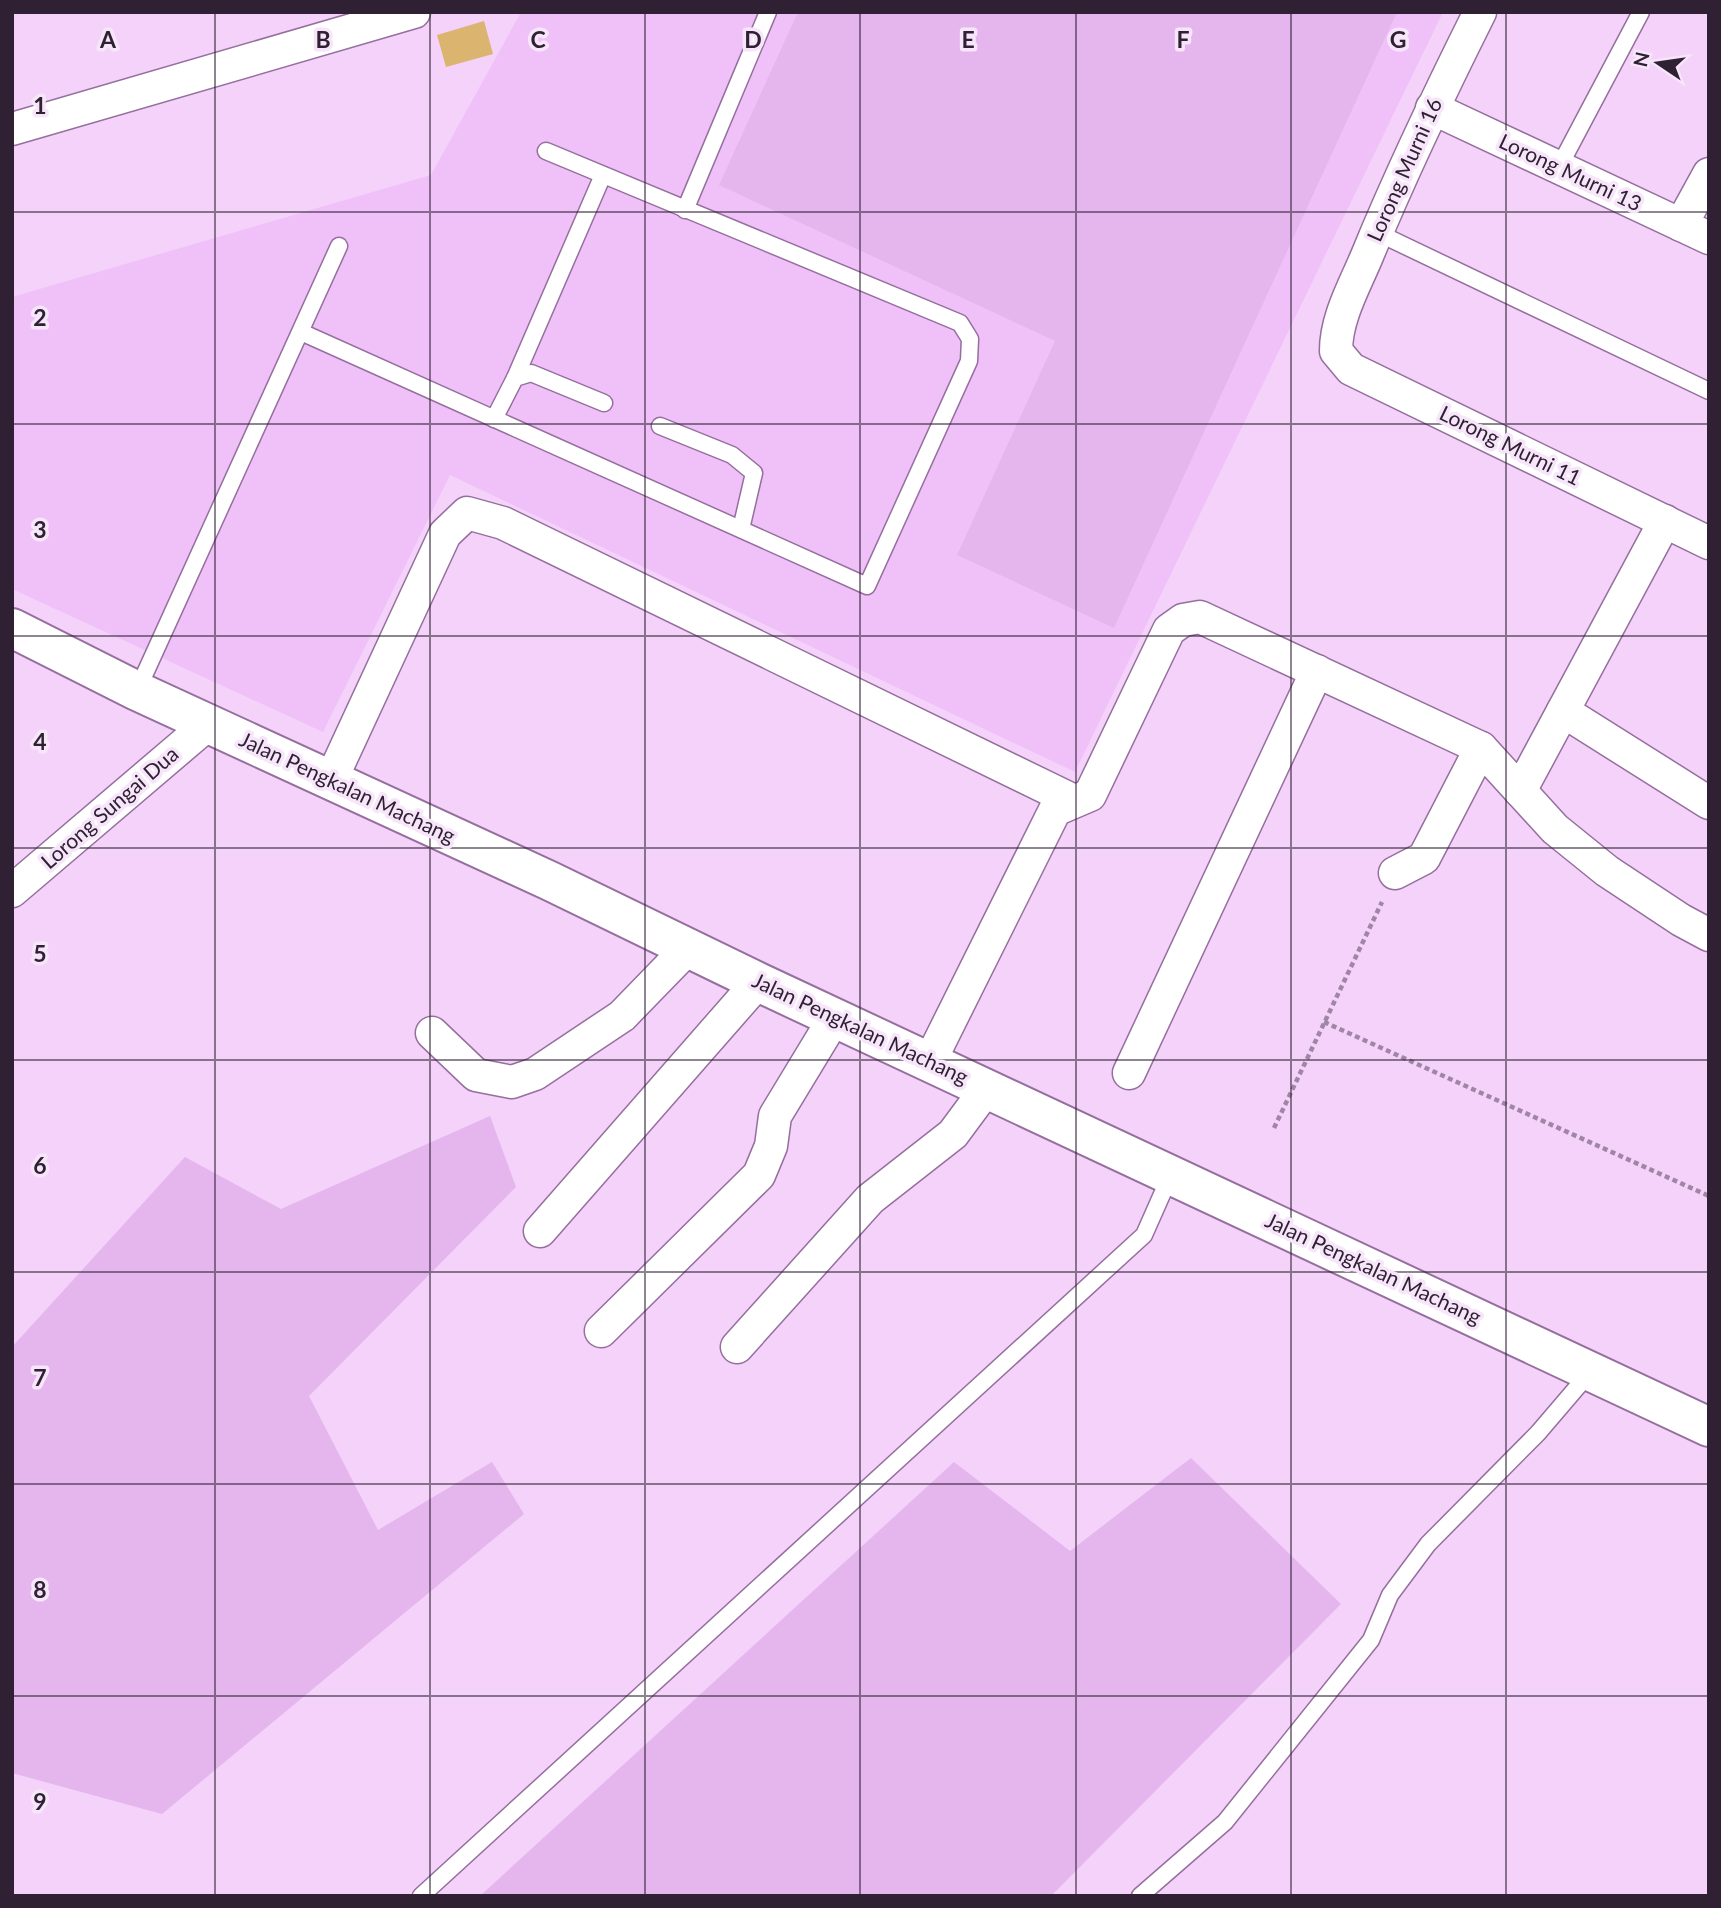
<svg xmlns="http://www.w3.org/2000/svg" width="1721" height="1908" viewBox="0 0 1721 1908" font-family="Lato,sans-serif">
<rect width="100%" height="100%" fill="#f4d2fa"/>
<path fill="#f0c1f9" d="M521 12H1443L1075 772 450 475 323 732 12 589V297L431 175Z"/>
<g fill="#e5b5ee">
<path d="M798 12H1397L1114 628 957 555 1055 341 719 185Z"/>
<path d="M490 1116 516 1187 309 1396 378 1530 492 1462 524 1514 162 1814 12 1773V1347L185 1157 281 1209Z"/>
<path d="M1191 1458 1341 1604 1051 1896H480L954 1462 1070 1551Z"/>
</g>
<path fill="#dbb46f" d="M484 21 493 54 446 67 437 35Z"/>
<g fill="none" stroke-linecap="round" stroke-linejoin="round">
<defs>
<g id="lane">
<path d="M1559 167 1641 12"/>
<path d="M685 210 768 12"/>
<path d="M1376 232 1709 391"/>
<path d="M301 332 867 586 969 361 970 339 960 323 546 151"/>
<path d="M515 378 603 175"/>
<path d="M494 419 515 378 531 373 604 403"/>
<path d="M660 426 732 455 754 473 741 529"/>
<path d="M137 691 339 246"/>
<path d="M421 1896 1144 1235 1171 1174"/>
<path d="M1140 1896 1225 1822 1371 1640 1390 1595 1428 1544 1538 1433 1591 1371"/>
</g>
<g id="street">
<path d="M1480 12C1440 92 1401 173 1367 256 1354 287 1336 318 1336 351L1351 369 1709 543"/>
<path d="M1432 108 1709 238"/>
<path d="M12 129 414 12"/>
<path d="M1681 225 1709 174"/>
<path d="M1563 711 1709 803"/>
<path d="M331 780 445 534 467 513 503 523 1074 801"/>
<path d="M1520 791 1665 521"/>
<path d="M1395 873 1424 858 1481 748"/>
<path d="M12 891 208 724"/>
<path d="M432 1033 476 1075 512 1082 535 1074 622 1016 689 947"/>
<path d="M930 1061 1055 810 1090 795 1169 630 1183 620 1200 617 1481 748 1555 829 1607 871 1681 920 1709 935"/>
<path d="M1129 1073 1317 671"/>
<path d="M540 1231 758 982"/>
<path d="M601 1331 759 1175 771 1146 775 1116 835 1017"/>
<path d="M737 1347 870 1199 953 1134 987 1088"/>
</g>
<path id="secondary" d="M12 628 137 691 550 881 758 982 1709 1427"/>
</defs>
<use href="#lane" stroke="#956f9d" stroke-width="19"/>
<use href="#street" stroke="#956f9d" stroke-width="35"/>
<use href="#secondary" stroke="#956f9d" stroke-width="42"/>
<g stroke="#a086a5" stroke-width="4.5" stroke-dasharray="5 3.5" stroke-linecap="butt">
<path d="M1324 1022 1709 1196"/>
<path d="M1274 1128 1382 902"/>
</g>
<use href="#lane" stroke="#fff" stroke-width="16"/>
<use href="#street" stroke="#fff" stroke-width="32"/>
<use href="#secondary" stroke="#fff" stroke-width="38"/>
</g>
<path fill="none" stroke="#302033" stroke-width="2" stroke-opacity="0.55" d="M215 12V1896M430 12V1896M645 12V1896M860 12V1896M1076 12V1896M1291 12V1896M1506 12V1896M12 212H1709M12 424H1709M12 636H1709M12 848H1709M12 1060H1709M12 1272H1709M12 1484H1709M12 1696H1709"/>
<g text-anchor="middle" stroke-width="7" stroke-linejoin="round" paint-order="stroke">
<g font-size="21" fill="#302033" stroke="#f7e6fa">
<text transform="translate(1405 170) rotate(-66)" y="7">Lorong Murni 16</text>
<text transform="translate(1570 173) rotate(25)" y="7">Lorong Murni 13</text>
<text transform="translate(1510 446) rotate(26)" y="7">Lorong Murni 11</text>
<text transform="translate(347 788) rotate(25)" y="7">Jalan Pengkalan Machang</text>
<text transform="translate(110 808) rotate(-41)" y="7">Lorong Sungai Dua</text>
<text transform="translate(860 1029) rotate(25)" y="7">Jalan Pengkalan Machang</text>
<text transform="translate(1373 1269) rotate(25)" y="7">Jalan Pengkalan Machang</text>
</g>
</g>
<g font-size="23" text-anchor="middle" font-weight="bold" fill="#302033" stroke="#f7e6fa" stroke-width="7" stroke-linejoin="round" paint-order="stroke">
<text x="108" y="48">A</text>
<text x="323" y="48">B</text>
<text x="538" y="48">C</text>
<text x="753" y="48">D</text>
<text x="968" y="48">E</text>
<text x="1183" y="48">F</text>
<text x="1398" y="48">G</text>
<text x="40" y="114">1</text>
<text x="40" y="326">2</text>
<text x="40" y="538">3</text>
<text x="40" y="750">4</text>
<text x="40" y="962">5</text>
<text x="40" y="1174">6</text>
<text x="40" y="1386">7</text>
<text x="40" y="1598">8</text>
<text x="40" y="1810">9</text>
</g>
<rect width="1721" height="1908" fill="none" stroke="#302033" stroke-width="28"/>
<g transform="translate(1658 63) rotate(283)" stroke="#f7e6fa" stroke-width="5" paint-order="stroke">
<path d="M0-5L12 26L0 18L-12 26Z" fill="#302033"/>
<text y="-10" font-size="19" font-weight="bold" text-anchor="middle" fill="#302033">N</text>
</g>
</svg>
